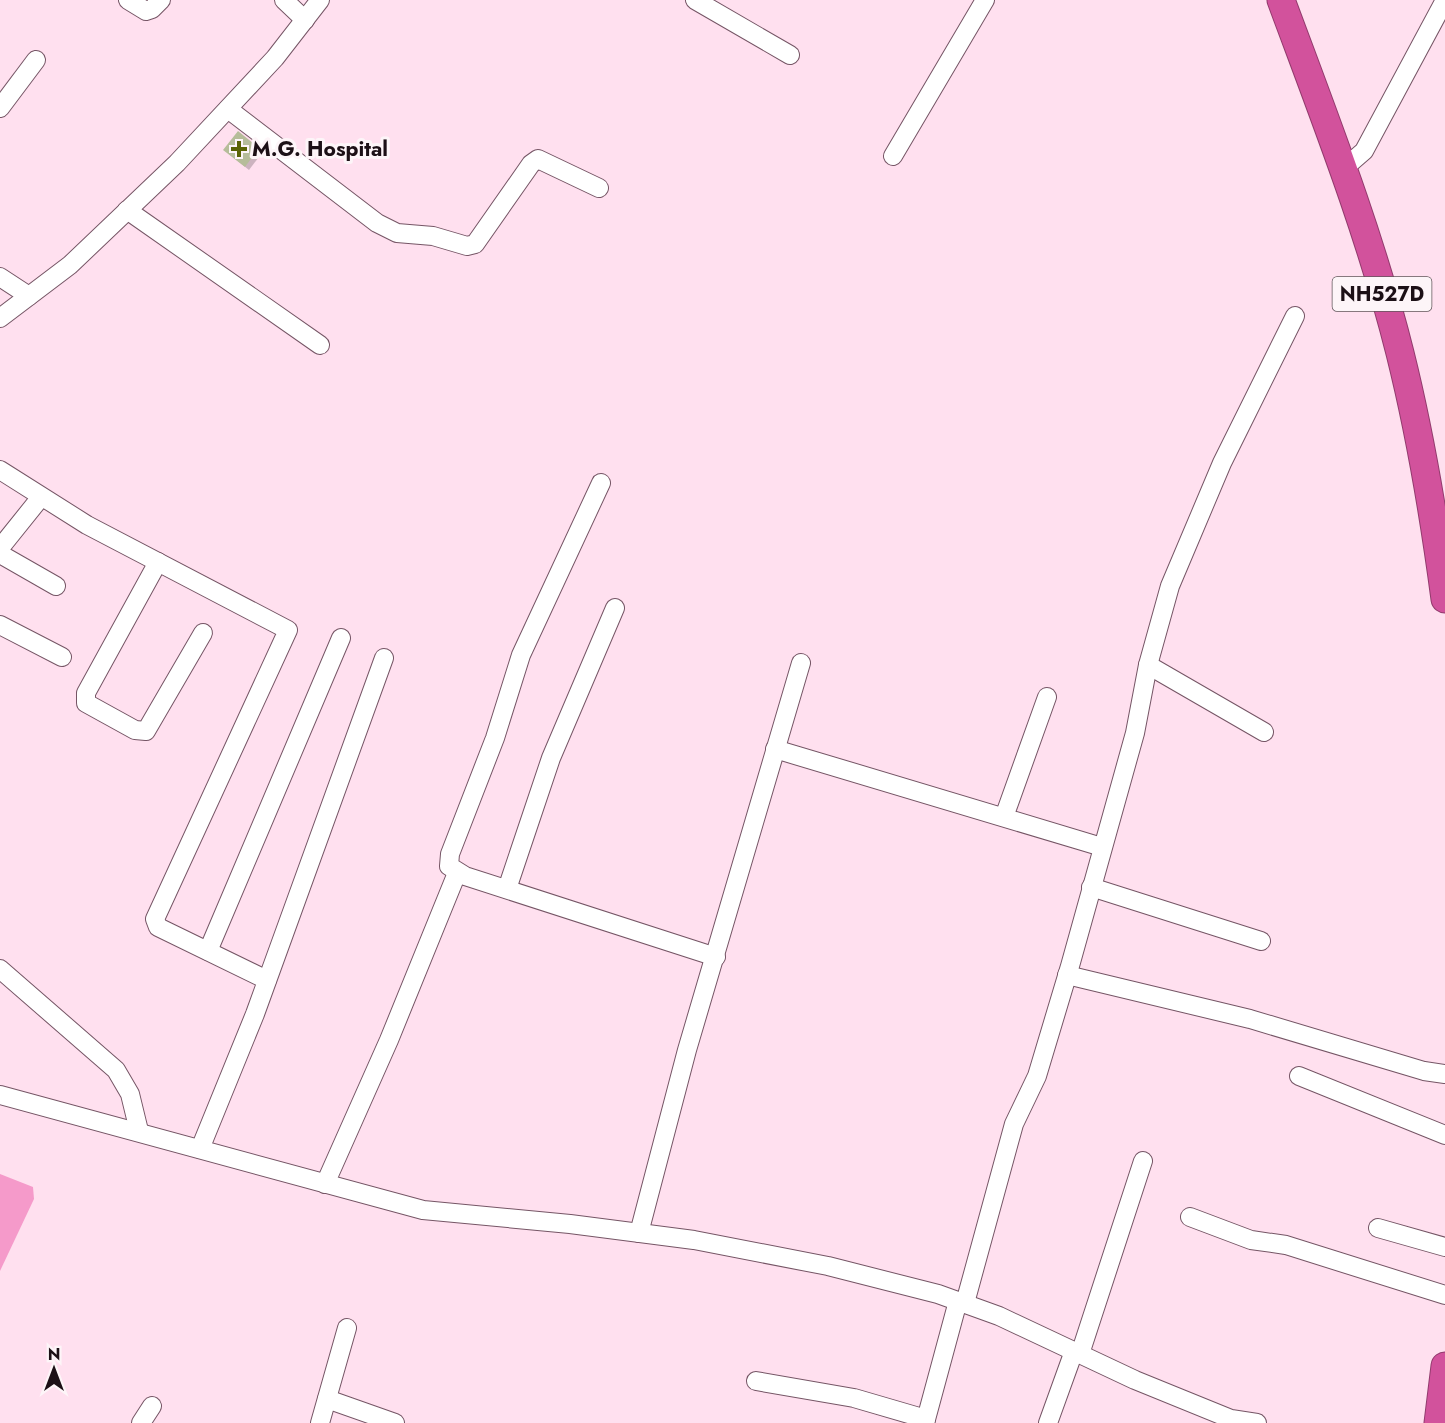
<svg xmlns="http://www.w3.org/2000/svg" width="1445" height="1423" viewBox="0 0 1445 1423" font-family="Jost,sans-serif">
<rect width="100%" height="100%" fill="#ffe0ef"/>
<path fill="#f59aca" d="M0 1174 33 1187 34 1199 0 1271Z"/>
<path fill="#0003" d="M238 133 262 153 249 170 229 154Z"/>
<path fill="#b6bd9a" d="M238 131 259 148 245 167 223 150Z"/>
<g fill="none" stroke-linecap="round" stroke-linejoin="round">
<defs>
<g id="minor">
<path d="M128 0 146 11 152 9 161 0"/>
<path d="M284 0 305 20"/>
<path d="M695 0 790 55"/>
<path d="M0 108 36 60"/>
<path d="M228 109 377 223 397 233 433 236 467 246 475 244 531 164 538 159 599 188"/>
<path d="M893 156 985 0"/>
<path d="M1342 170 1364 151 1445 0"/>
<path d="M127 210 320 345"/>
<path d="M0 277 29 296"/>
<path d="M0 318 70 265 177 163 275 58 320 0"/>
<path d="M0 470 87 525 288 630 155 919 158 927 267 980"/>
<path d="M601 483 521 655 495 738 450 854 449 866 465 876 716 957"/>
<path d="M0 548 41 497"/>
<path d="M0 554 56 586"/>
<path d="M158 562 86 693V703L135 730 146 731 203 633"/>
<path d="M0 625 62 657"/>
<path d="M1148 665 1264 732"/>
<path d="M775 749 1102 847"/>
<path d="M1004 817 1047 697"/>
<path d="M1091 887 1261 941"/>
<path d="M507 889 551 758 615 608"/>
<path d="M208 951 341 638"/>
<path d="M0 969 116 1070 130 1094 139 1131"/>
<path d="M1067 975 1250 1019 1424 1071 1445 1074"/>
<path d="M1299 1076 1445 1135"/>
<path d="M0 1095 423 1210 570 1224 694 1240 828 1266 938 1294 999 1316 1135 1380 1231 1419 1257 1423"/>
<path d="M200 1149 255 1014 384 658"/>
<path d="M325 1184 389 1040 457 873"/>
<path d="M1190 1217 1251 1240 1286 1245 1445 1295"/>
<path d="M1378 1228 1445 1247"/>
<path d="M639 1233 687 1050 801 663"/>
<path d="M965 1303 1014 1124 1037 1076 1070 966 1135 733 1148 665 1170 586 1222 463 1295 316"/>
<path d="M1080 1354 1143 1161"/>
<path d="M756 1381 854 1398 926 1419"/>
<path d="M327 1399 395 1423"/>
<path d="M141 1423 152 1406"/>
<path d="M320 1423 347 1328"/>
<path d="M925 1423 958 1301"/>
<path d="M1048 1423 1074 1351"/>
</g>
<g id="highway">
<path d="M1281 0C1324 116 1370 233 1400 353 1420 433 1434 516 1445 599"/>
<path d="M1438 1423 1445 1366"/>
</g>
</defs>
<use href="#minor" stroke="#755565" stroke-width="20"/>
<use href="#highway" stroke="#923b6d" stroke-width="29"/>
<use href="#minor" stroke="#fff" stroke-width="18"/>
<use href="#highway" stroke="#d2529c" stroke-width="27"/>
</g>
<path fill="#5a6404" stroke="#fdf5f8" stroke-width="2" d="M236 140h6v6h6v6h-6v6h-6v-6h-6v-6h6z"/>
<g text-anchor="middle" stroke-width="6" stroke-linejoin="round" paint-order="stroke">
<rect fill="#fdf5f8" stroke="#60555a" stroke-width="1.5" x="1332.5" y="277" width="99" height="34" rx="4.5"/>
<g font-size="20" font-weight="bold" fill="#1c1016">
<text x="1382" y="301">NH527D</text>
</g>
<g font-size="21" font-weight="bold" fill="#1c1016" stroke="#fdf5f8" text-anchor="start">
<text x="252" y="156">M.G. Hospital</text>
</g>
</g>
<g transform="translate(54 1369)" stroke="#fdf5f8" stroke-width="4.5" paint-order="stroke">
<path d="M0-4.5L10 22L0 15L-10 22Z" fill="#1c1016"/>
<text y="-9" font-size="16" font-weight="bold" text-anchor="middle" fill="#1c1016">N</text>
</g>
</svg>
